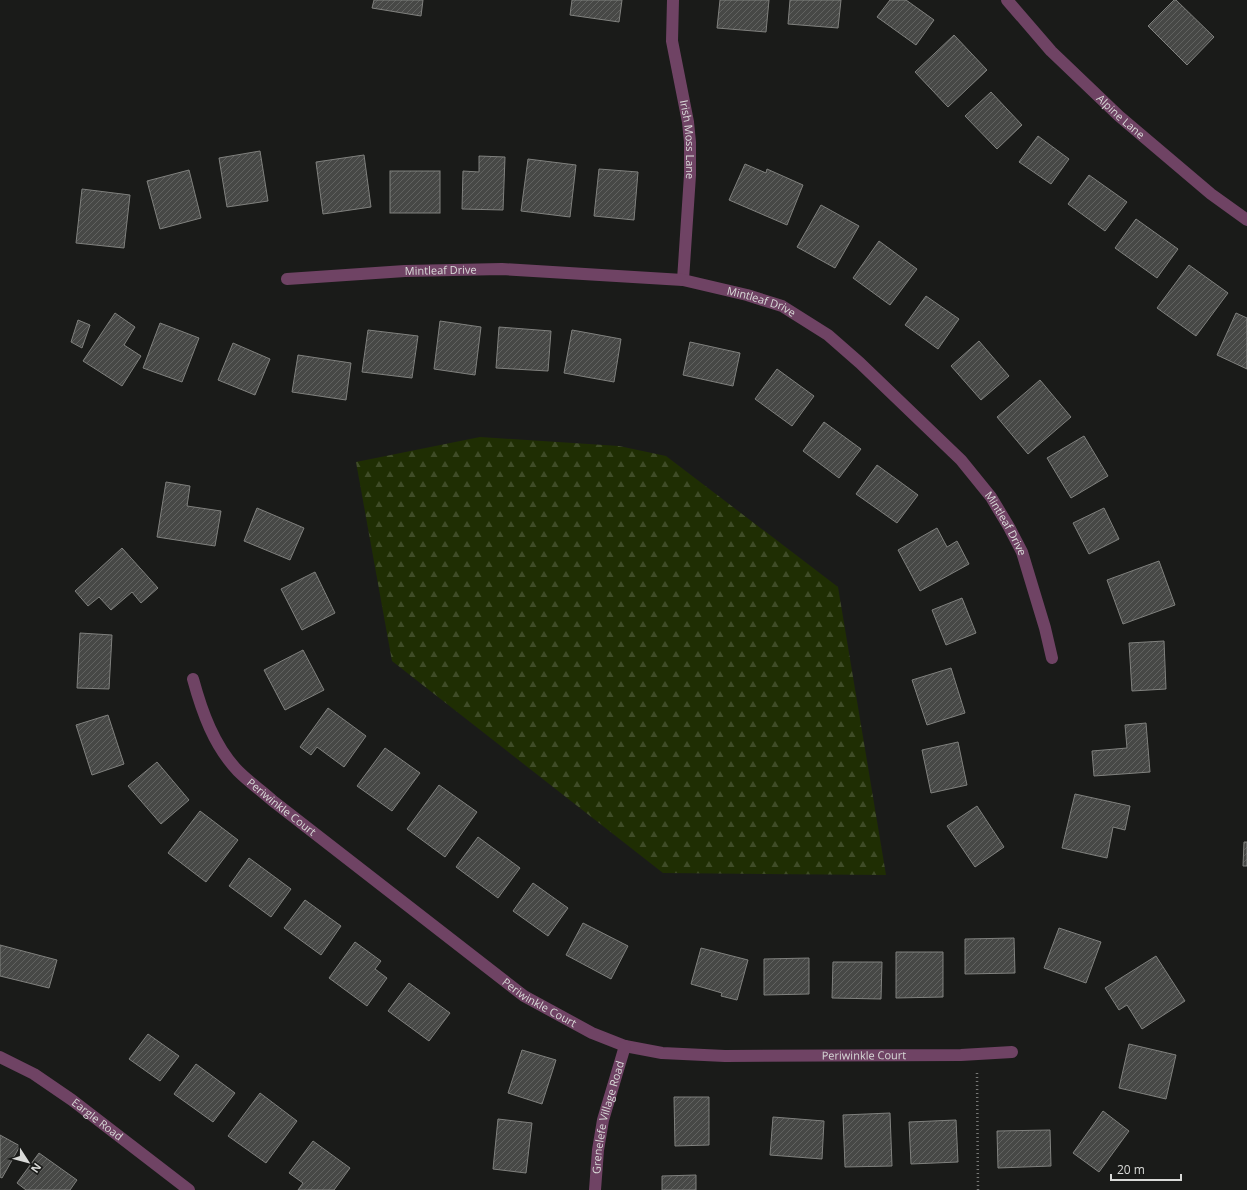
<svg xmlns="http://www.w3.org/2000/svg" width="1247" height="1190" viewBox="0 0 1247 1190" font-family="'Open Sans',sans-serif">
<defs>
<pattern id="forest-firs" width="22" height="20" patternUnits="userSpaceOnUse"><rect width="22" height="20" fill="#1f2e03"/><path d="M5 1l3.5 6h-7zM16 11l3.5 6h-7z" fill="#3f4c27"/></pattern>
<pattern id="building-hatch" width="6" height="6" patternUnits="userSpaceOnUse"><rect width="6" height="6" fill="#474846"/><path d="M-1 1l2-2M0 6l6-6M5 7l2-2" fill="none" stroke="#616260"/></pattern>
</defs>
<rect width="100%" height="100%" fill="#1a1b19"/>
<path fill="url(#forest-firs)" d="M480 437 619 446 666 456 838 587 886 875 663 873 392 661 356 462Z"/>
<g fill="url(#building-hatch)" stroke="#80817e">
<path d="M374 0H423L421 16 372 8Z"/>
<path d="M572 0H622L619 22 570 15Z"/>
<path d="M720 0H769L766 32 717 28Z"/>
<path d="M790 0H841L838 28 788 24Z"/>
<path d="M890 0H906L934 20 916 45 877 17Z"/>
<path d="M1174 0H1176L1214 37 1187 65 1148 26Z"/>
<path d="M954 35 987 70 948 107 915 72Z"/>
<path d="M991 92 1022 125 997 149 965 116Z"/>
<path d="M1038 136 1069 159 1051 184 1019 162Z"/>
<path d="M260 151 268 201 227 207 219 158Z"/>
<path d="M364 155 371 207 323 214 316 162Z"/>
<path d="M479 156 505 157 503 210 462 209 463 171 479 172Z"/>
<path d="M528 159 576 165 570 217 521 211Z"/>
<path d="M745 164 766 173 767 169 803 185 787 225 729 200Z"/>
<path d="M599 169 638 172 634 220 594 216Z"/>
<path d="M189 170 201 218 160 229 147 181Z"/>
<rect x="390" y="171" width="50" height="42"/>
<path d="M1089 175 1127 202 1105 231 1068 204Z"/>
<path d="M82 189 130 195 124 248 76 243Z"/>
<path d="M821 205 859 226 835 268 797 247Z"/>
<path d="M1136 219 1178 249 1157 278 1115 248Z"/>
<path d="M879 241 917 269 890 305 853 278Z"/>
<path d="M1189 265 1228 293 1196 336 1157 308Z"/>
<path d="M926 296 959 319 938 349 905 325Z"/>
<path d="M115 313 135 327 124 345 141 356 122 386 83 361Z"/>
<path d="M1236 313 1247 318V369L1217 355Z"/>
<path d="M78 320 90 325 82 348 71 342Z"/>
<path d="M440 321 481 327 475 375 434 369Z"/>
<path d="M160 323 199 338 182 382 143 368Z"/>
<path d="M499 327 551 331 548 371 496 368Z"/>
<path d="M368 330 418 336 412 378 362 372Z"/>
<path d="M572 330 621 339 614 382 564 373Z"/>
<path d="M979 341 1009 376 981 400 951 366Z"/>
<path d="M690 342 740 353 733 386 683 375Z"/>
<path d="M233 343 270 359 255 395 218 380Z"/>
<path d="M298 355 351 363 346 400 292 392Z"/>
<path d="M777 369 814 396 792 426 755 399Z"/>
<path d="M1040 380 1071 417 1028 454 997 417Z"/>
<path d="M824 422 861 449 839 478 803 451Z"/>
<path d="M1084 436 1108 476 1071 498 1047 458Z"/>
<path d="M877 465 918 495 897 523 856 494Z"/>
<path d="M166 482 190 486 187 506 221 511 215 546 157 537Z"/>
<path d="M257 508 304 528 290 560 244 541Z"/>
<path d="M1104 508 1119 539 1089 554 1073 523Z"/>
<path d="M937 528 947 547 957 541 969 564 920 591 898 550Z"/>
<path d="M122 548 158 588 141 603 132 592 111 610 99 597 88 606 75 591Z"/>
<path d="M1159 561 1175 605 1123 624 1107 580Z"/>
<path d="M315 572 335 613 302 630 281 589Z"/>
<path d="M962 598 976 633 946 645 932 610Z"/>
<path d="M80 633 112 635 109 689 77 688Z"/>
<path d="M1164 641 1166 689 1132 691 1129 643Z"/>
<path d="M303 650 324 690 285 710 264 670Z"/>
<path d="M951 668 965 713 927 725 912 680Z"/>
<path d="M328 708 366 736 344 767 317 747 311 755 300 747Z"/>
<path d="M108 715 124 764 92 775 76 725Z"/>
<path d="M1146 723 1150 772 1094 776 1092 751 1127 748 1125 725Z"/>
<path d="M958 742 967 785 931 793 922 750Z"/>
<path d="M385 748 420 773 392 811 357 786Z"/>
<path d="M157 762 189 800 161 824 128 786Z"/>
<path d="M439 785 477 812 445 857 407 829Z"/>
<path d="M1075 794 1130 806 1125 830 1113 827 1107 858 1062 848Z"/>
<path d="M977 806 1004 847 975 867 947 826Z"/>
<path d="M200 811 238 840 206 882 168 853Z"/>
<path d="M478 837 520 868 498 898 456 867Z"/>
<path d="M1244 842H1247V866H1243Z"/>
<path d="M249 858 291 889 271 917 229 886Z"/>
<path d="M533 883 568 908 548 936 513 911Z"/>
<path d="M305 900 341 926 321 955 284 928Z"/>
<path d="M583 923 628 946 611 979 566 955Z"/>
<path d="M1059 928 1101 942 1086 983 1044 968Z"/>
<path d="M1014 938 1015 973 965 974V939Z"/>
<path d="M355 942 381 961 375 969 387 978 367 1006 329 978Z"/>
<path d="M0 945 57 960 49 988 0 976Z"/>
<path d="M701 948 748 960 737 1000 721 996 722 993 691 984Z"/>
<path d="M896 952H943V997L896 998Z"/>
<path d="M1156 956 1185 1001 1142 1029 1127 1005 1119 1010 1105 988Z"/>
<path d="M809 958V994L764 995V959Z"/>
<path d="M833 962H882L881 999 832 998Z"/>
<path d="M409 983 450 1013 429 1041 388 1011Z"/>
<path d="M148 1034 179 1056 160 1081 129 1059Z"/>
<path d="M1129 1044 1176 1055 1166 1099 1119 1088Z"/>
<path d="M522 1050 556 1060 542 1104 508 1093Z"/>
<path d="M196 1064 235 1093 213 1122 174 1094Z"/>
<path d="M260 1093 297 1121 266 1163 228 1136Z"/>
<path d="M674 1097H709V1145L675 1146Z"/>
<path d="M1103 1111 1129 1131 1099 1172 1073 1153Z"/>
<path d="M890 1113 892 1166 845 1167 843 1115Z"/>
<path d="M773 1117 824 1121 822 1159 770 1155Z"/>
<path d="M498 1119 532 1123 526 1173 493 1169Z"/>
<path d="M956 1120 958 1162 911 1164 909 1122Z"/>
<path d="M1050 1130 1051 1166 998 1168 997 1131Z"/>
<path d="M0 1135 20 1146 2 1178 0 1177Z"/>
<path d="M313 1141 350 1168 334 1190H298L303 1183 289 1173Z"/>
<path d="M39 1153 77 1180 70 1190H26L17 1183Z"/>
<path d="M696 1175V1190H662V1176Z"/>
</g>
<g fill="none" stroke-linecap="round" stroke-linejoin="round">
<path stroke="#777876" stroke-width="2.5" stroke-dasharray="1 3" stroke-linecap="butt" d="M977 1073 978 1190"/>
<g stroke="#6f4364" stroke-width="12">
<path id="s1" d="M673 0 672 41 688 122 690 142V175L683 280"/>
<path id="s2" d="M1007 0 1051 51 1119 116 1211 194 1247 220"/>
<path id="s3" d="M287 279 405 271 502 269 683 280 747 295 782 306 828 335 860 363 961 460 991 497 1009 527 1022 552 1045 628 1052 658"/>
<path id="s4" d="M193 679C202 712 214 746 238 771 249 782 262 791 273 801L524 996 592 1033 625 1046 662 1053 725 1056 961 1055 1012 1052"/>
<path id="s5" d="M0 1057 34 1074 72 1100 189 1190"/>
<path id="s6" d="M595 1190 598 1150 603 1120 625 1046"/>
</g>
</g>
<g text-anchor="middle" stroke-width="3" stroke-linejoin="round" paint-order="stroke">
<g font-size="11" fill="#d9dad8" stroke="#1a1b19">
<text dy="4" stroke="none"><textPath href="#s2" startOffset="163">Alpine Lane</textPath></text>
<text dy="4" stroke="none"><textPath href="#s1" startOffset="141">Irish Moss Lane</textPath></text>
<text dy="4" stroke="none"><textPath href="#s3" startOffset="154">Mintleaf Drive</textPath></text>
<text dy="4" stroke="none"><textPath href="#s3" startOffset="478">Mintleaf Drive</textPath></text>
<text dy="4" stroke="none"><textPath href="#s3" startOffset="814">Mintleaf Drive</textPath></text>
<text dy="4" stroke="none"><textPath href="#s4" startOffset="160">Periwinkle Court</textPath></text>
<text dy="4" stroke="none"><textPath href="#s4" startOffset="484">Periwinkle Court</textPath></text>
<text dy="4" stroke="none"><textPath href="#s4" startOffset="820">Periwinkle Court</textPath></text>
<text dy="4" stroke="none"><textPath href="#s6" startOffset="74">Grenelefe Village Road</textPath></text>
<text dy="4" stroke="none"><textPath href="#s5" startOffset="116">Eargle Road</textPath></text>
</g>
</g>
<g transform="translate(28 1162) rotate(126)" stroke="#1a1b19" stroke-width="3" paint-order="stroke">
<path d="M0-3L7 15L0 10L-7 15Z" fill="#d9dad8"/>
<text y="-6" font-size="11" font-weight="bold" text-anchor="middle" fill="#d9dad8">N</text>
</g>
<path d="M1111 1174v6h70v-6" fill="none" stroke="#d9dad8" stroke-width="2"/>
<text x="1117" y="1174" font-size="12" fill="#d9dad8" stroke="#1a1b19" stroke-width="3" paint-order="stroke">20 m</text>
</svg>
